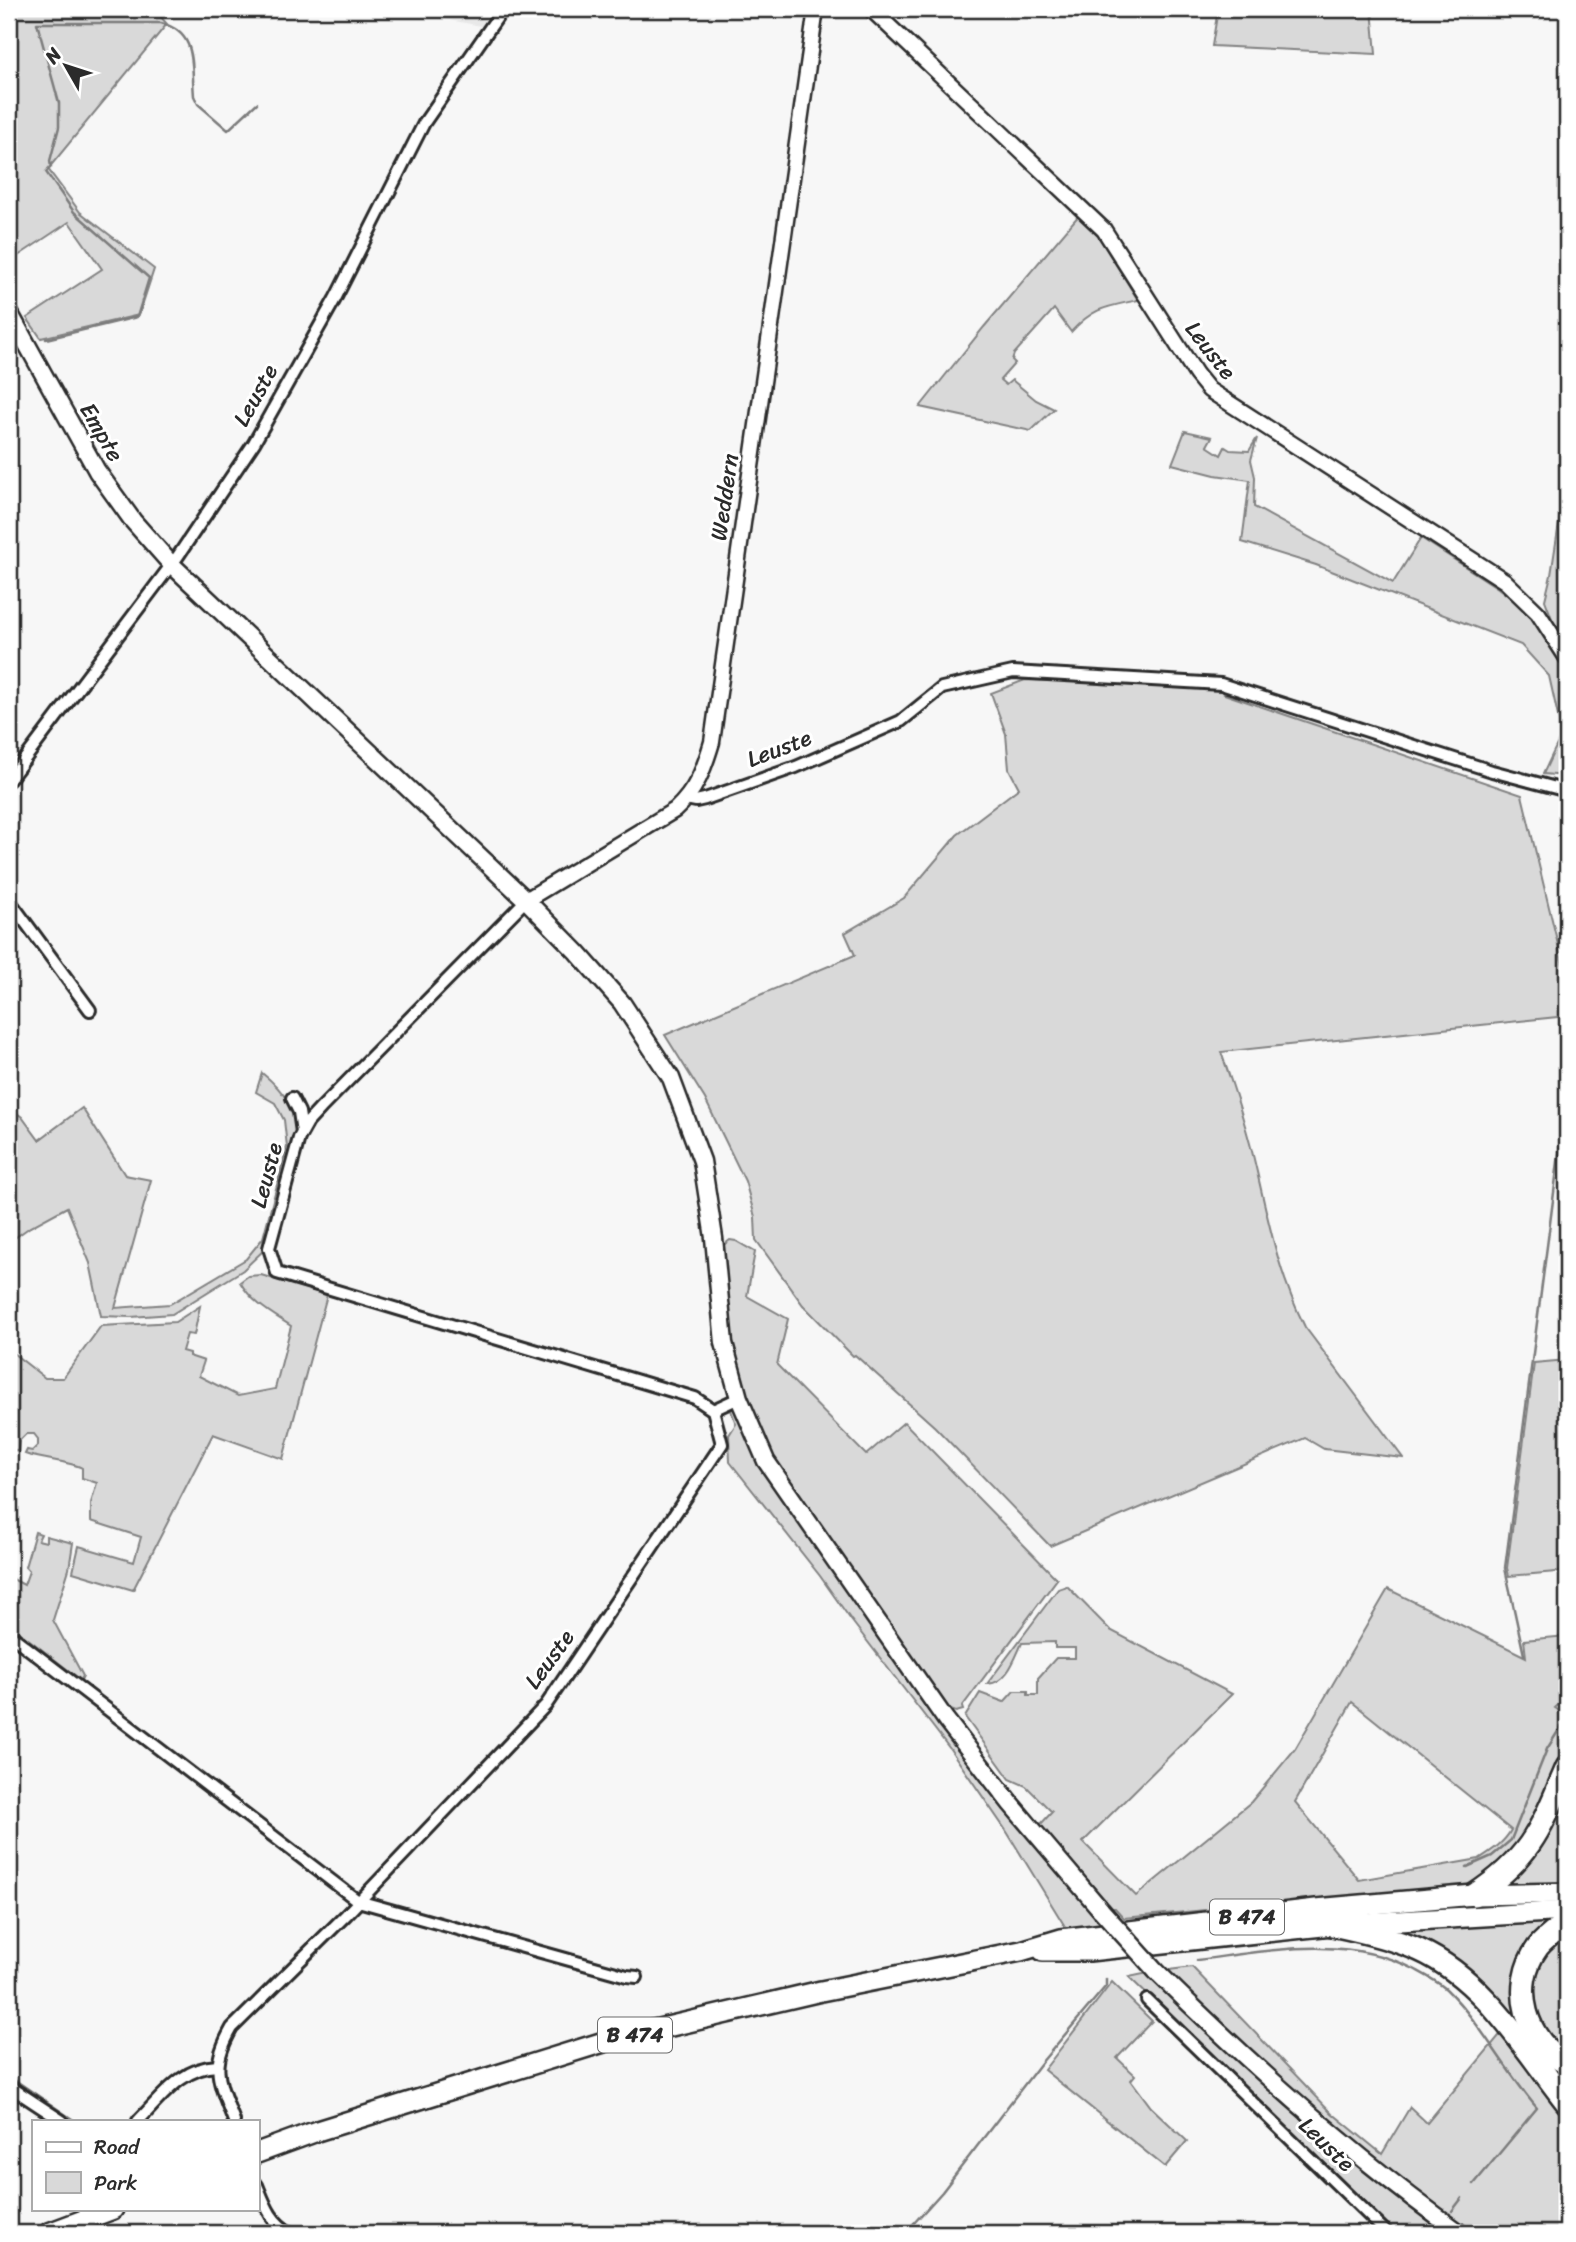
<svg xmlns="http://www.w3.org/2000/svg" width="1576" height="2242" viewBox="0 0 1576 2242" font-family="Sriracha,sans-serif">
<rect width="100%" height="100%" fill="#f7f7f7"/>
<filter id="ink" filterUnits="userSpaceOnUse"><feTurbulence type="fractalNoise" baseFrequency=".0143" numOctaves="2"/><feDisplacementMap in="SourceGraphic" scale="14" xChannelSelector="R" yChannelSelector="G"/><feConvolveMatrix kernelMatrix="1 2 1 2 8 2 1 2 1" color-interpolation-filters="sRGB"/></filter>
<g filter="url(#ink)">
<path fill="#e8e8e8" d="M402 9H446V13L485 20 481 26 402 11Z"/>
<g fill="#d9d9d9" stroke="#828282" stroke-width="2" fill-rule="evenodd">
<path d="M9 9H161L160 16 167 24 48 169 80 212 154 269 139 315 41 338 27 318 102 269 69 222 9 262Z"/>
<path d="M1218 9H1372L1376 54 1212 46Z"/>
<path d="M1079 215 1099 237 1138 300C1106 307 1094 307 1071 332L1054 309 1014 354 1012 360 1015 363 1000 380 1006 385 1012 380 1036 400 1054 409 1031 431 920 407 984 327Z"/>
<path d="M1185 431 1212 437 1207 446 1221 455 1225 447 1230 450 1249 451 1257 438 1251 460 1255 477 1254 507 1393 583 1421 538 1498 588 1535 617 1558 650 1567 669V776L1543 774 1562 734 1549 676 1521 645 1316 565 1242 542 1250 480 1215 475 1172 464Z"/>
<path d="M1562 504 1567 505V602L1557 632 1545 600 1551 575Z"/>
<path d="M1025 680 1211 686 1226 691 1224 694 1522 795 1567 982V1016L1221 1052C1235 1091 1248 1132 1257 1172 1270 1228 1279 1275 1305 1327L1403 1458 1324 1449 1305 1438 1050 1546 935 1427 855 1355 853 1356 803 1305 756 1240 755 1217 745 1181 705 1099 665 1035 855 955 845 933 904 898 957 835 1019 788 1009 769 1006 734 991 693Z"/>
<path d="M262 1073C282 1089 298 1110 297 1136L267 1247 243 1270 172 1314 131 1317 101 1316 90 1263 67 1207 30 1227 9 1242V1107L22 1117 39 1140 82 1108 125 1175 151 1180 115 1308 170 1304 246 1259 263 1238 287 1147 284 1120 275 1103 256 1092Z"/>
<path d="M730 1240 736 1241 755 1252 747 1296 788 1319 777 1365 866 1455 904 1422 1057 1579 962 1707 963 1710 956 1712 943 1707 795 1496 758 1431 732 1356 721 1247Z"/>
<path d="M261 1275 327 1295 283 1459 213 1434 133 1590 73 1572 79 1546 134 1562 141 1537 91 1521V1503L97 1483 82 1478V1468C73 1462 39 1459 25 1454L27 1450 32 1451 38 1445V1439L34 1434H26L19 1441 18 1452 9 1446V1350L45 1378H63L101 1326 175 1322 200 1306 194 1335 187 1334 182 1351 189 1353V1356L204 1361 199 1376 238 1396 275 1389 291 1326C271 1313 252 1303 240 1282L248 1276Z"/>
<path d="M1567 1360V1571L1509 1576 1507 1568 1534 1363Z"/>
<path d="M730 1408 737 1411 744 1425 1093 1911 1091 1912 1105 1928 1069 1933 1007 1832 950 1749 851 1620 820 1576 730 1462 729 1435 736 1424Z"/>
<path d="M35 1532 41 1534 38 1540 46 1542V1536L73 1543 69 1569 53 1620 83 1676 81 1680 9 1624V1577L24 1585 29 1571 25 1567Z"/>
<path d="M1067 1586 1110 1630 1232 1694 1083 1842 1136 1896 1251 1802 1295 1749 1388 1589 1526 1657 1524 1640 1567 1636V1697L1555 1708 1561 1712 1567 1705V1754L1536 1824 1502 1869 1466 1887 1370 1894 1124 1918 1115 1908H1112L1040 1825 1052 1812 1026 1786 1010 1779 965 1717 980 1693 1004 1702 1014 1691H1028V1695H1038V1678L1056 1658H1075V1648H1055V1642L1022 1643C1015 1658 1007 1684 987 1684L1058 1589ZM1352 1702 1511 1830C1504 1843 1491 1851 1479 1859L1359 1880 1295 1802Z"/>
<path d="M1567 1781V1886L1500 1888Z"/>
<path d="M1557 1921 1518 1997 1567 2070V2093L1492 2000 1379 1927Z"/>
<path d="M1567 1932V2057L1562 2054 1533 2015 1535 1969 1551 1944Z"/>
<path d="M1192 1967 1332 2113 1382 2154 1410 2107 1427 2123 1503 2031 1567 2110V2233H1469L1353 2146 1165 1972 1169 1970Z"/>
<path d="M1148 1973 1445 2231V2233H1393L1129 1977Z"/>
<path d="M1112 1982 1152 2021 1117 2058 1135 2075 1131 2080 1151 2107 1187 2141 1165 2167 1044 2070Z"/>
</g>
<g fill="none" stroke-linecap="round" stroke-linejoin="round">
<g stroke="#7b7b7b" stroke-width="2.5">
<path d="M46 339 137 317 149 278 74 212 46 172 51 167 50 161 59 127V103L37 23H161C198 33 191 64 194 96L198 104 228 130 257 103"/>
<path d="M1524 1655 1505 1568 1567 1093"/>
<path d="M1467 1867 1492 1856 1511 1840 1547 1749 1567 1717"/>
<path d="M1197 1960C1269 1951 1347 1934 1414 1969 1425 1975 1437 1981 1446 1989 1482 2024 1505 2071 1537 2108L1474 2184"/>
<path d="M9 2076 75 2121"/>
<path d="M1452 2211 1462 2198"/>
<path d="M905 2233 942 2192 1041 2063 1106 1986V1979"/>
<path d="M1355 2233 1361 2227"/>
<path d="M1436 2233 1438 2230"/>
</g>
<defs>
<g id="minor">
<path d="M9 780 178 556 254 443 335 299 424 123 503 9"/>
<path d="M686 799 696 801 705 799 796 767 901 721 942 688 1013 672 1221 684 1492 771 1567 791"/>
<path d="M9 900 90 1010"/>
<path d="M292 1098 299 1112 302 1132"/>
<path d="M713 1410 739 1398"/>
<path d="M9 1634 358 1901 627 1976 637 1977"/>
<path d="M1147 2000 1387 2233"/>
<path d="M9 2086 62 2121"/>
<path d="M138 2121C161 2098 182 2067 217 2066"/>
<path d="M234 2121C219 2081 209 2068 232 2028L346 1915 546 1705 722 1444 713 1410 695 1398 277 1273 269 1248 299 1138 308 1122 321 1108 526 900"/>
<path d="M257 2185C265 2205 271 2223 291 2233"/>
</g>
<g id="tertiary">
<path d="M871 9 1104 230 1196 374 1209 390 1505 581 1538 613 1567 658"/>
<path d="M526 900 675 810C696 791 704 769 712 742L816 9"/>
</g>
<g id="secondary">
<path d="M9 312 97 471 133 521 171 564 526 900 577 952 622 1003 671 1078 702 1161 714 1238 724 1343 739 1398 766 1461 946 1720 1011 1804 1101 1910"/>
<path d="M1156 1971C1251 2065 1351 2155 1460 2233"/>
</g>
<g id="trunk">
<path d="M1043 1951H1089L1332 1925 1567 1911"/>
<path d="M257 2153 317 2131 607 2041 821 1991 1021 1951 1061 1939 1316 1909 1474 1895 1567 1893"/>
<path d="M49 2233 113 2209"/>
</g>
<g id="motorway">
<path d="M1474 1895C1532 1857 1541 1828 1567 1767"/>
<path d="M1567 1922C1557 1930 1546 1937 1538 1947 1509 1986 1526 2042 1567 2064"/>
<path d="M1332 1925C1361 1931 1392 1938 1419 1950 1484 1979 1525 2050 1567 2103"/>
</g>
</defs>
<use href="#minor" stroke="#2b2b2b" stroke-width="16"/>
<use href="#tertiary" stroke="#2b2b2b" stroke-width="19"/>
<use href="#secondary" stroke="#2b2b2b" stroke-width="21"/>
<use href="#trunk" stroke="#2b2b2b" stroke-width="24"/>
<use href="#motorway" stroke="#2b2b2b" stroke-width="26"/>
<use href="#minor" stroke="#fff" stroke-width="10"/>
<use href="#tertiary" stroke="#fff" stroke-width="14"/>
<use href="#secondary" stroke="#fff" stroke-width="16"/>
<use href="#trunk" stroke="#fff" stroke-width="19"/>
<use href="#motorway" stroke="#fff" stroke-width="21"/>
<defs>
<path id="secondary-bridge" d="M1101 1910 1156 1971"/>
</defs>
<use href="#secondary-bridge" stroke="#2b2b2b" stroke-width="21" stroke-linecap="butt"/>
<use href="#secondary-bridge" stroke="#fff" stroke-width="16"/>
</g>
</g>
<g text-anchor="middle" stroke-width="6" stroke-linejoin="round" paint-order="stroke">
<g fill="#fff" stroke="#6b6b6b" stroke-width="2">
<rect x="1210" y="1899.5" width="74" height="35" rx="5"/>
<rect x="598" y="2017.5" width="74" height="35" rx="5"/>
</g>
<g font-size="21" font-weight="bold" fill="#2b2b2b">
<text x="1247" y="1924">B 474</text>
<text x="635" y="2042">B 474</text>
</g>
<g font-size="23" fill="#2b2b2b" stroke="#fff">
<text transform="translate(1211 350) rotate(52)" y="8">Leuste</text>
<text transform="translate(255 395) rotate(-61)" y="8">Leuste</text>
<text transform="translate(102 432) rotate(60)" y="8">Empte</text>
<text transform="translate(724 497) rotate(-82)" y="8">Weddern</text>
<text transform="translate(779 748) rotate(-21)" y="8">Leuste</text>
<text transform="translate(266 1175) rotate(-75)" y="8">Leuste</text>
<text transform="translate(549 1659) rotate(-54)" y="8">Leuste</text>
<text transform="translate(1327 2144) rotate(44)" y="8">Leuste</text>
</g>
</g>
<rect width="1576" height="2242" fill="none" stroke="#fff" stroke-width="35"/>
<rect x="18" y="18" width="1541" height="2207" fill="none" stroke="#2b2b2b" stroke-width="2.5" filter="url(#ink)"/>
<rect x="32" y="2120" width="228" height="91" fill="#ffffff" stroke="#aaaaaa" stroke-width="2"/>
<rect x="46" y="2142" width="35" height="10" fill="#ffffff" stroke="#aaaaaa" stroke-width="2"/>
<text x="94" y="2154" font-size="21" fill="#2b2b2b">Road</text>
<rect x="46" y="2172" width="35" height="21" fill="#d9d9d9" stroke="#aaaaaa" stroke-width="2"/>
<text x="94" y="2190" font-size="21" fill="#2b2b2b">Park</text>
<g transform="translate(66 66) rotate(309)" stroke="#ffffff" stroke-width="5" paint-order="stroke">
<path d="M0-5L12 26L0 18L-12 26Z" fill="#2b2b2b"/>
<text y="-10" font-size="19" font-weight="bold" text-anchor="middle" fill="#2b2b2b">N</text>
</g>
</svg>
